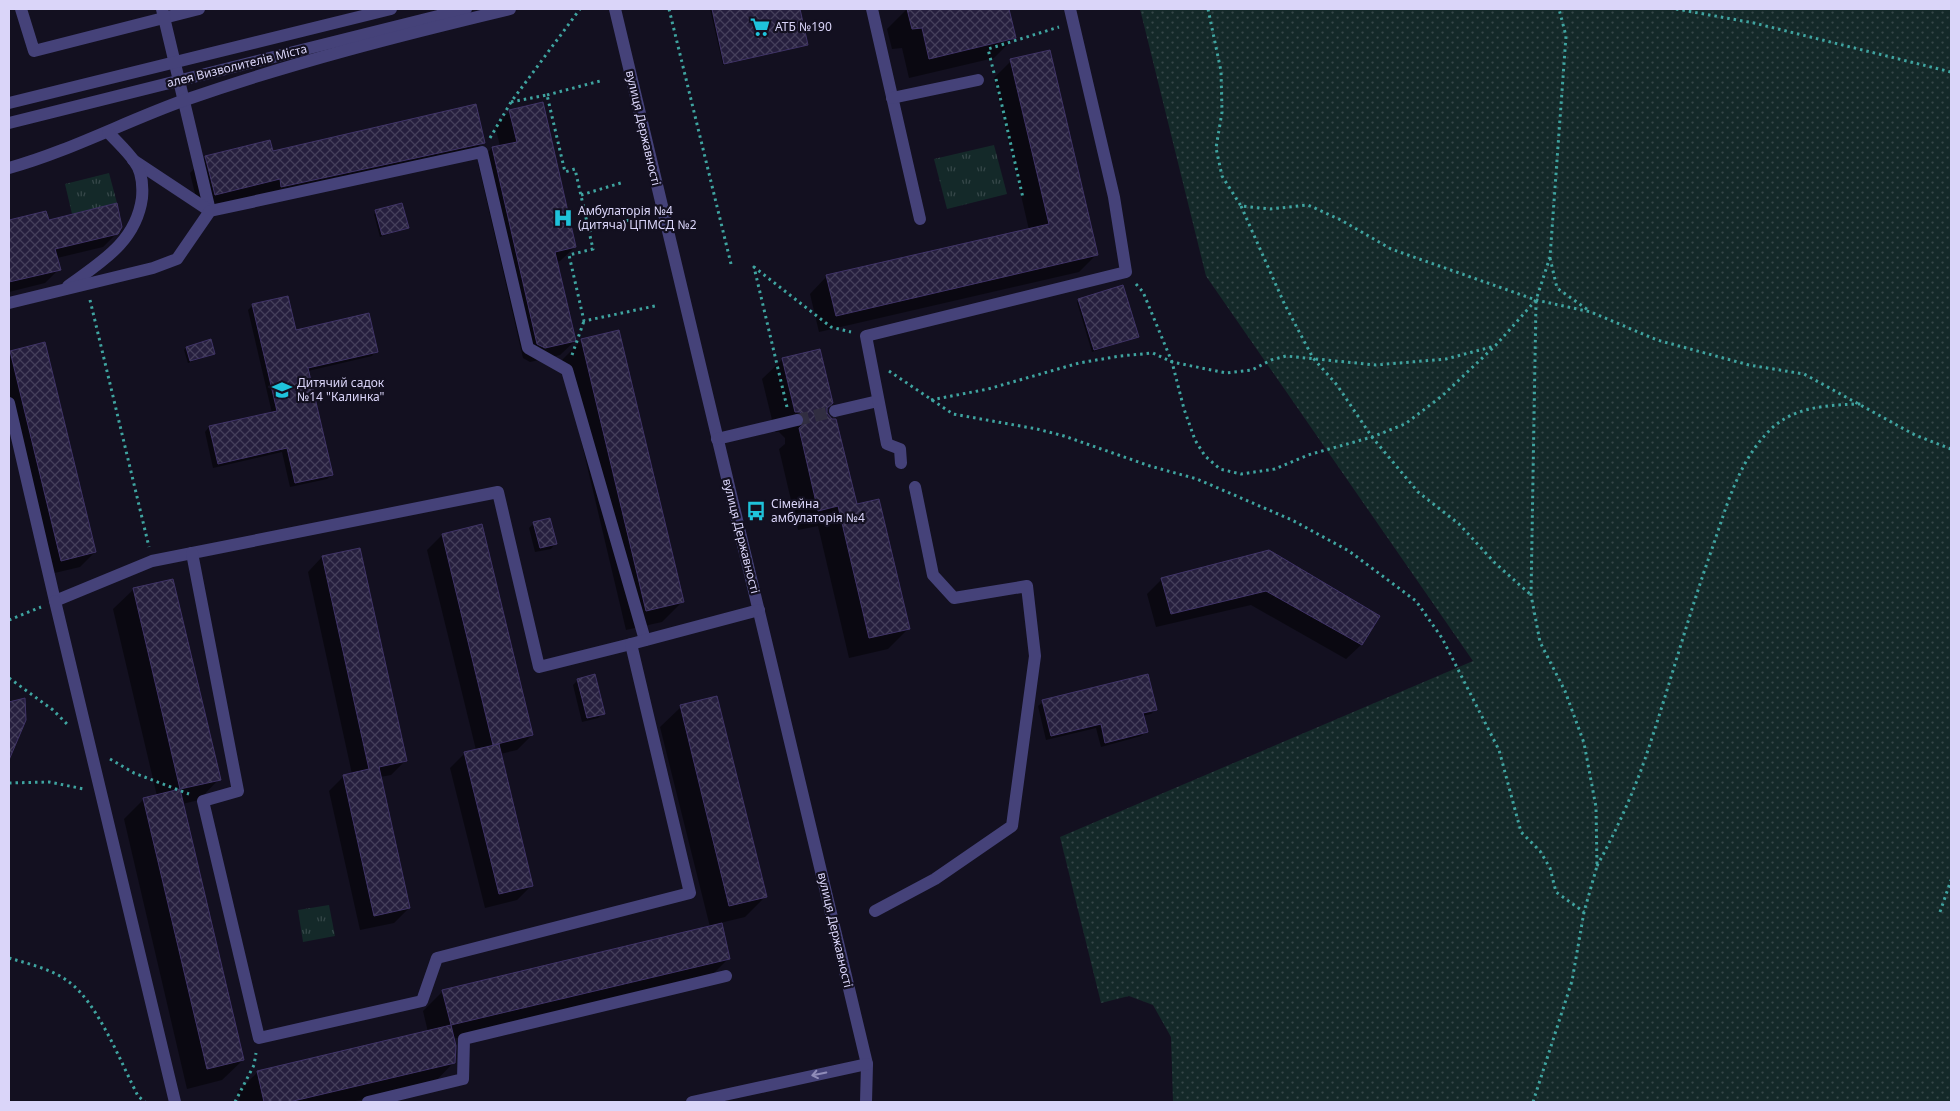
<svg xmlns="http://www.w3.org/2000/svg" width="1960" height="1111" viewBox="0 0 1960 1111" font-family="'Noto Sans',sans-serif">
<defs>
<pattern id="grass-dots" width="8" height="8" patternUnits="userSpaceOnUse" patternTransform="scale(1.25)"><rect width="8" height="8" fill="#142929"/><path d="M2 2h.1M6 6h.1" fill="none" stroke="#364749" stroke-width="1.8" stroke-linecap="round"/></pattern>
<pattern id="park-tufts" width="24" height="20" patternUnits="userSpaceOnUse" patternTransform="scale(1.25)"><rect width="24" height="20" fill="#142929"/><path d="M3 7l-1-3M5 7V3M7 7l1-3M15 17l-1-3M17 17v-4M19 17l1-3" fill="none" stroke="#364749"/></pattern>
<pattern id="building-cross-hatch" width="8" height="8" patternUnits="userSpaceOnUse" patternTransform="scale(1.25)"><rect width="8" height="8" fill="#261f3e"/><path d="M0 0l8 8M0 8l8-8" fill="none" stroke="#453f5b"/></pattern>
</defs>
<rect width="100%" height="100%" fill="#131020"/>
<path fill="url(#grass-dots)" d="M1140 9H1951V1102H1173L1171 1037 1153 1005 1129 996 1101 1003 1060 837 1473 661 1206 276Z"/>
<g fill="url(#park-tufts)">
<path d="M994 145 1007 194 947 209 934 159Z"/>
<path d="M109 173 117 203 72 214 65 184Z"/>
<path d="M329 905 335 936 303 942 298 910Z"/>
</g>
<g fill="#0007">
<path d="M710 9H798L807 45 723 65Z"/>
<path d="M907 9H1007L1014 38 994 58 909 78 902 48 892 49 887 29Z"/>
<path d="M1011 61 1096 255 1079 272 819 332 810 294 827 276 1029 230 994 78Z"/>
<path d="M510 111 575 247 560 261 556 262 575 341 560 355 530 362 523 358 478 163 492 148 500 146 495 126Z"/>
<path d="M483 142 468 158 199 210 190 173 206 157Z"/>
<path d="M45 212 48 222 117 233 103 247 57 258 59 269 45 283 9 292V221Z"/>
<path d="M376 212 407 228 380 237 374 214Z"/>
<path d="M1079 300 1137 337 1092 352 1077 302Z"/>
<path d="M253 305 295 331 376 351 372 356 308 371 332 475 327 479 290 487 282 452 213 468 205 432 209 427 272 413 248 310Z"/>
<path d="M582 340 683 601 662 622 626 630 562 360Z"/>
<path d="M44 344 95 552 80 567 46 575 9 421V354Z"/>
<path d="M186 348 213 354 188 363 184 350Z"/>
<path d="M783 359 826 408V414L856 506 909 628 888 649 849 658 818 526 798 530 779 449 785 444V438L779 432H775L762 379Z"/>
<path d="M534 523 555 544 551 549 535 552 529 528Z"/>
<path d="M481 526 532 735 517 750 500 754 532 885 517 900 485 908 450 768 465 753 476 750 427 550 442 535Z"/>
<path d="M1269 552 1378 617 1361 645 1346 659 1251 605 1156 627 1147 594 1162 579Z"/>
<path d="M322 557 406 760 391 775 380 777 409 908 394 923 360 930 329 791 344 776 352 774 308 572Z"/>
<path d="M134 589 219 779 199 800 182 804 243 1060 222 1080 187 1089 124 819 144 799 157 796 113 609Z"/>
<path d="M578 680 603 714 598 718 582 722 573 685Z"/>
<path d="M1043 702 1156 709 1151 714 1142 716 1146 732 1141 736 1101 747 1096 728 1046 740 1038 706Z"/>
<path d="M681 707 765 897 745 917 720 923 729 958 708 979 453 1039 454 1062 434 1083 351 1102H240L237 1092 258 1072 428 1032 423 1011 443 991 710 927 660 727Z"/>
</g>
<g fill="url(#building-cross-hatch)" stroke="#403467">
<path d="M712 9H800L808 45 724 64Z"/>
<path d="M907 9H1009L1016 38 929 59 922 28 912 29Z"/>
<path d="M1050 50 1098 255 836 316 826 275 1049 224 1010 59Z"/>
<path d="M543 102 576 247 555 252 576 341 545 348 537 344 492 147 517 142 509 110Z"/>
<path d="M476 104 485 143 281 187 280 179 215 195 205 156 270 140 273 151Z"/>
<path d="M117 203 122 227 118 234 55 249 61 270 9 282V220L46 211 49 220Z"/>
<path d="M402 203 409 228 382 235 375 210Z"/>
<path d="M1123 285 1139 337 1094 350 1078 299Z"/>
<path d="M288 296 296 330 369 313 378 352 308 368 333 475 295 483 287 448 218 464 209 426 277 411 252 304Z"/>
<path d="M619 330 684 602 646 611 581 339Z"/>
<path d="M211 339 215 354 190 361 186 347Z"/>
<path d="M45 342 96 552 61 561 10 351Z"/>
<path d="M820 349 833 403 827 408V413L832 419H836L857 504 879 499 910 629 869 638 838 506 818 511 799 428 805 423V418L800 412H795L782 358Z"/>
<path d="M550 518 557 544 540 548 533 522Z"/>
<path d="M482 524 533 735 493 745 442 534Z"/>
<path d="M360 548 407 761 379 767 410 908 374 916 343 775 369 769 322 556Z"/>
<path d="M1269 550 1380 616 1362 645 1266 591 1171 614 1161 578Z"/>
<path d="M173 579 221 780 180 789 133 588Z"/>
<path d="M595 674 605 714 587 718 577 679Z"/>
<path d="M1148 674 1157 710 1143 713 1148 732 1105 743 1101 724 1051 736 1042 700Z"/>
<path d="M717 696 767 897 729 906 680 705Z"/>
<path d="M25 698 26 720 9 760V702Z"/>
<path d="M499 744 533 886 499 894 464 752Z"/>
<path d="M180 789 244 1060 207 1069 143 798Z"/>
<path d="M722 923 730 959 451 1025 442 990Z"/>
<path d="M451 1025 456 1046 455 1063 289 1102H264L257 1071Z"/>
</g>
<g fill="none" stroke-linecap="round" stroke-linejoin="round">
<path stroke="#312e41" stroke-width="12" stroke-dasharray="12 6" stroke-linecap="butt" d="M797 420 835 411"/>
<g stroke="#3fa4a0" stroke-width="3" stroke-dasharray="2.5 4" stroke-linecap="butt">
<path d="M669 9 731 264"/>
<path d="M1208 9 1221 71 1222 112 1216 148 1222 176 1241 206 1270 209 1308 205 1341 220 1391 249 1536 300 1591 312 1657 340 1749 365 1804 374 1915 435 1951 449"/>
<path d="M1676 9 1754 23 1951 72"/>
<path d="M994 73 988 49 1059 27"/>
<path d="M996 79 1023 198"/>
<path d="M547 95 600 81"/>
<path d="M511 102 547 95 565 172 575 169 593 249 569 255 584 321 655 306"/>
<path d="M490 138 511 102 580 9"/>
<path d="M581 195 624 182"/>
<path d="M1241 206 1284 303 1313 358 1337 385 1372 437 1418 492 1459 524 1495 563 1531 595"/>
<path d="M589 231 633 219"/>
<path d="M1550 258 1557 288 1588 310"/>
<path d="M1136 284 1143 292 1172 362 1184 409 1195 440 1205 456 1220 469 1241 474 1275 469 1308 455 1372 437 1405 424 1442 396 1496 345 1536 300 1550 257 1566 36 1559 9"/>
<path d="M90 300 149 547"/>
<path d="M572 355 584 321"/>
<path d="M889 371 953 414 1037 429 1064 436 1150 466 1197 479 1292 520 1349 551 1416 601 1442 638 1499 750 1521 832 1540 851 1550 868 1556 892 1584 912"/>
<path d="M931 400 988 389 1079 363 1120 356 1153 353 1172 362 1226 373 1252 370 1271 360 1286 356 1376 365 1446 359 1495 346"/>
<path d="M787 407 754 267 831 327 851 332"/>
<path d="M9 620 41 607"/>
<path d="M9 678 53 710 67 724"/>
<path d="M110 759 134 773 189 794"/>
<path d="M9 783 49 782 84 789"/>
<path d="M1597 866C1616 831 1632 796 1645 759 1669 688 1688 616 1713 546 1727 505 1739 459 1772 428 1796 406 1830 405 1861 404"/>
<path d="M1940 912 1951 880"/>
<path d="M9 958C29 964 52 969 69 982 98 1003 121 1063 138 1096L145 1102"/>
<path d="M235 1102 254 1065 256 1053"/>
<path d="M1533 1102 1572 981 1584 912 1597 866 1596 807 1584 743 1565 691 1540 642 1531 595 1536 301"/>
</g>
<g stroke="#454279" stroke-width="12">
<path d="M21 9 34 51 199 9"/>
<path d="M162 9 210 211"/>
<path d="M615 9 867 1064 866 1102"/>
<path d="M872 9 920 219"/>
<path d="M892 98 978 80"/>
<path d="M9 103 391 9"/>
<path d="M9 123 466 9"/>
<path d="M133 160 210 211"/>
<path d="M9 168C70 151 126 121 185 100 291 63 401 35 510 9"/>
<path d="M68 286C101 262 136 242 142 198 143 186 142 171 134 161 127 151 117 142 108 132"/>
<path d="M9 303 153 268 177 259 210 211 482 152 528 348 567 370 645 640"/>
<path d="M9 403 55 601 152 561 498 492 539 667 631 644"/>
<path d="M835 411 878 401"/>
<path d="M717 439 797 420"/>
<path d="M901 463 900 449 887 444 866 336 1126 272 1114 197 1070 9"/>
<path d="M192 553 238 791 203 801 259 1038 422 1001 437 958 690 893 631 644 759 610"/>
<path d="M55 601 175 1102"/>
<path d="M875 911 935 879 1012 826 1035 656 1027 586 954 598 933 575 915 487"/>
<path d="M368 1102 463 1079 464 1039 726 976"/>
<path d="M692 1102 867 1064"/>
</g>
</g>
<defs><path id="oneway-shaft" d="M-6 0H5M1.5-3L5.5 0L1.5 3" fill="none" stroke-width="1.6" stroke-linecap="round" stroke-linejoin="round" transform="scale(1.25)"/></defs>
<use stroke="#908cb9" href="#oneway-shaft" transform="translate(819 1074) rotate(168)"/>
<defs>
<symbol id="supermarket-bare" viewBox="-9 -9 18 18"><path d="M-6-5.5h2.5l.6 2H6L4.5 2H-2.5L-4.4-4H-6ZM-1.5 3.2a1.3 1.3 0 1 0 .1 0ZM3 3.2a1.3 1.3 0 1 0 .1 0Z" fill="#1fc3db" stroke="#131020" stroke-width="2.5" paint-order="stroke"/></symbol>
<symbol id="hospital-bare" viewBox="-9 -9 18 18"><path d="M-5-5h3v3.5h4V-5h3V5h-3V1.5h-4V5h-3Z" fill="#1fc3db" stroke="#131020" stroke-width="2.5" paint-order="stroke"/></symbol>
<symbol id="school-bare" viewBox="-9 -9 18 18"><path d="M0-5L7-2L0 1L-7-2ZM-4 1L0 2.5L4 1V4Q0 6-4 4Z" fill="#1fc3db" stroke="#131020" stroke-width="2.5" paint-order="stroke"/></symbol>
<symbol id="bus-bare" viewBox="-9 -9 18 18"><path d="M-5-6H5V4H4V6H2V4H-2V6H-4V4H-5ZM-3.5-4V0h7V-4ZM-3.5 1.2v1.5H-2V1.2ZM2 1.2v1.5H3.5V1.2Z" fill="#1fc3db" stroke="#131020" stroke-width="2.5" paint-order="stroke"/></symbol>
</defs>
<g fill-rule="evenodd">
<use href="#supermarket-bare" x="746" y="13" width="28" height="28"/>
<use href="#hospital-bare" x="549" y="204" width="28" height="28"/>
<use href="#school-bare" x="268" y="376" width="28" height="28"/>
<use href="#bus-bare" x="742" y="497" width="28" height="28"/>
</g>
<g text-anchor="middle" stroke-width="4.5" stroke-linejoin="round" paint-order="stroke">
<g font-size="12" fill="#dad5f9" stroke="#131020" text-anchor="start">
<text x="775" y="31">АТБ №190</text>
<text x="578" y="215">Амбулаторія №4<tspan x="578" dy="14">(дитяча) ЦПМСД №2</tspan></text>
<text x="297" y="387">Дитячий садок<tspan x="297" dy="14">№14 "Калинка"</tspan></text>
<text x="771" y="508">Сімейна<tspan x="771" dy="14">амбулаторія №4</tspan></text>
</g>
<g font-size="12" fill="#dad5f9" stroke="#131020">
<text transform="translate(237 66) rotate(-14)" y="4">алея Визволителів Міста</text>
<text transform="translate(643 128) rotate(77)" y="4">вулиця Державності</text>
<text transform="translate(741 536) rotate(76)" y="4">вулиця Державності</text>
<text transform="translate(835 930) rotate(77)" y="4">вулиця Державності</text>
</g>
</g>
<rect width="1960" height="1111" fill="none" stroke="#dad5f9" stroke-width="20"/>
</svg>
